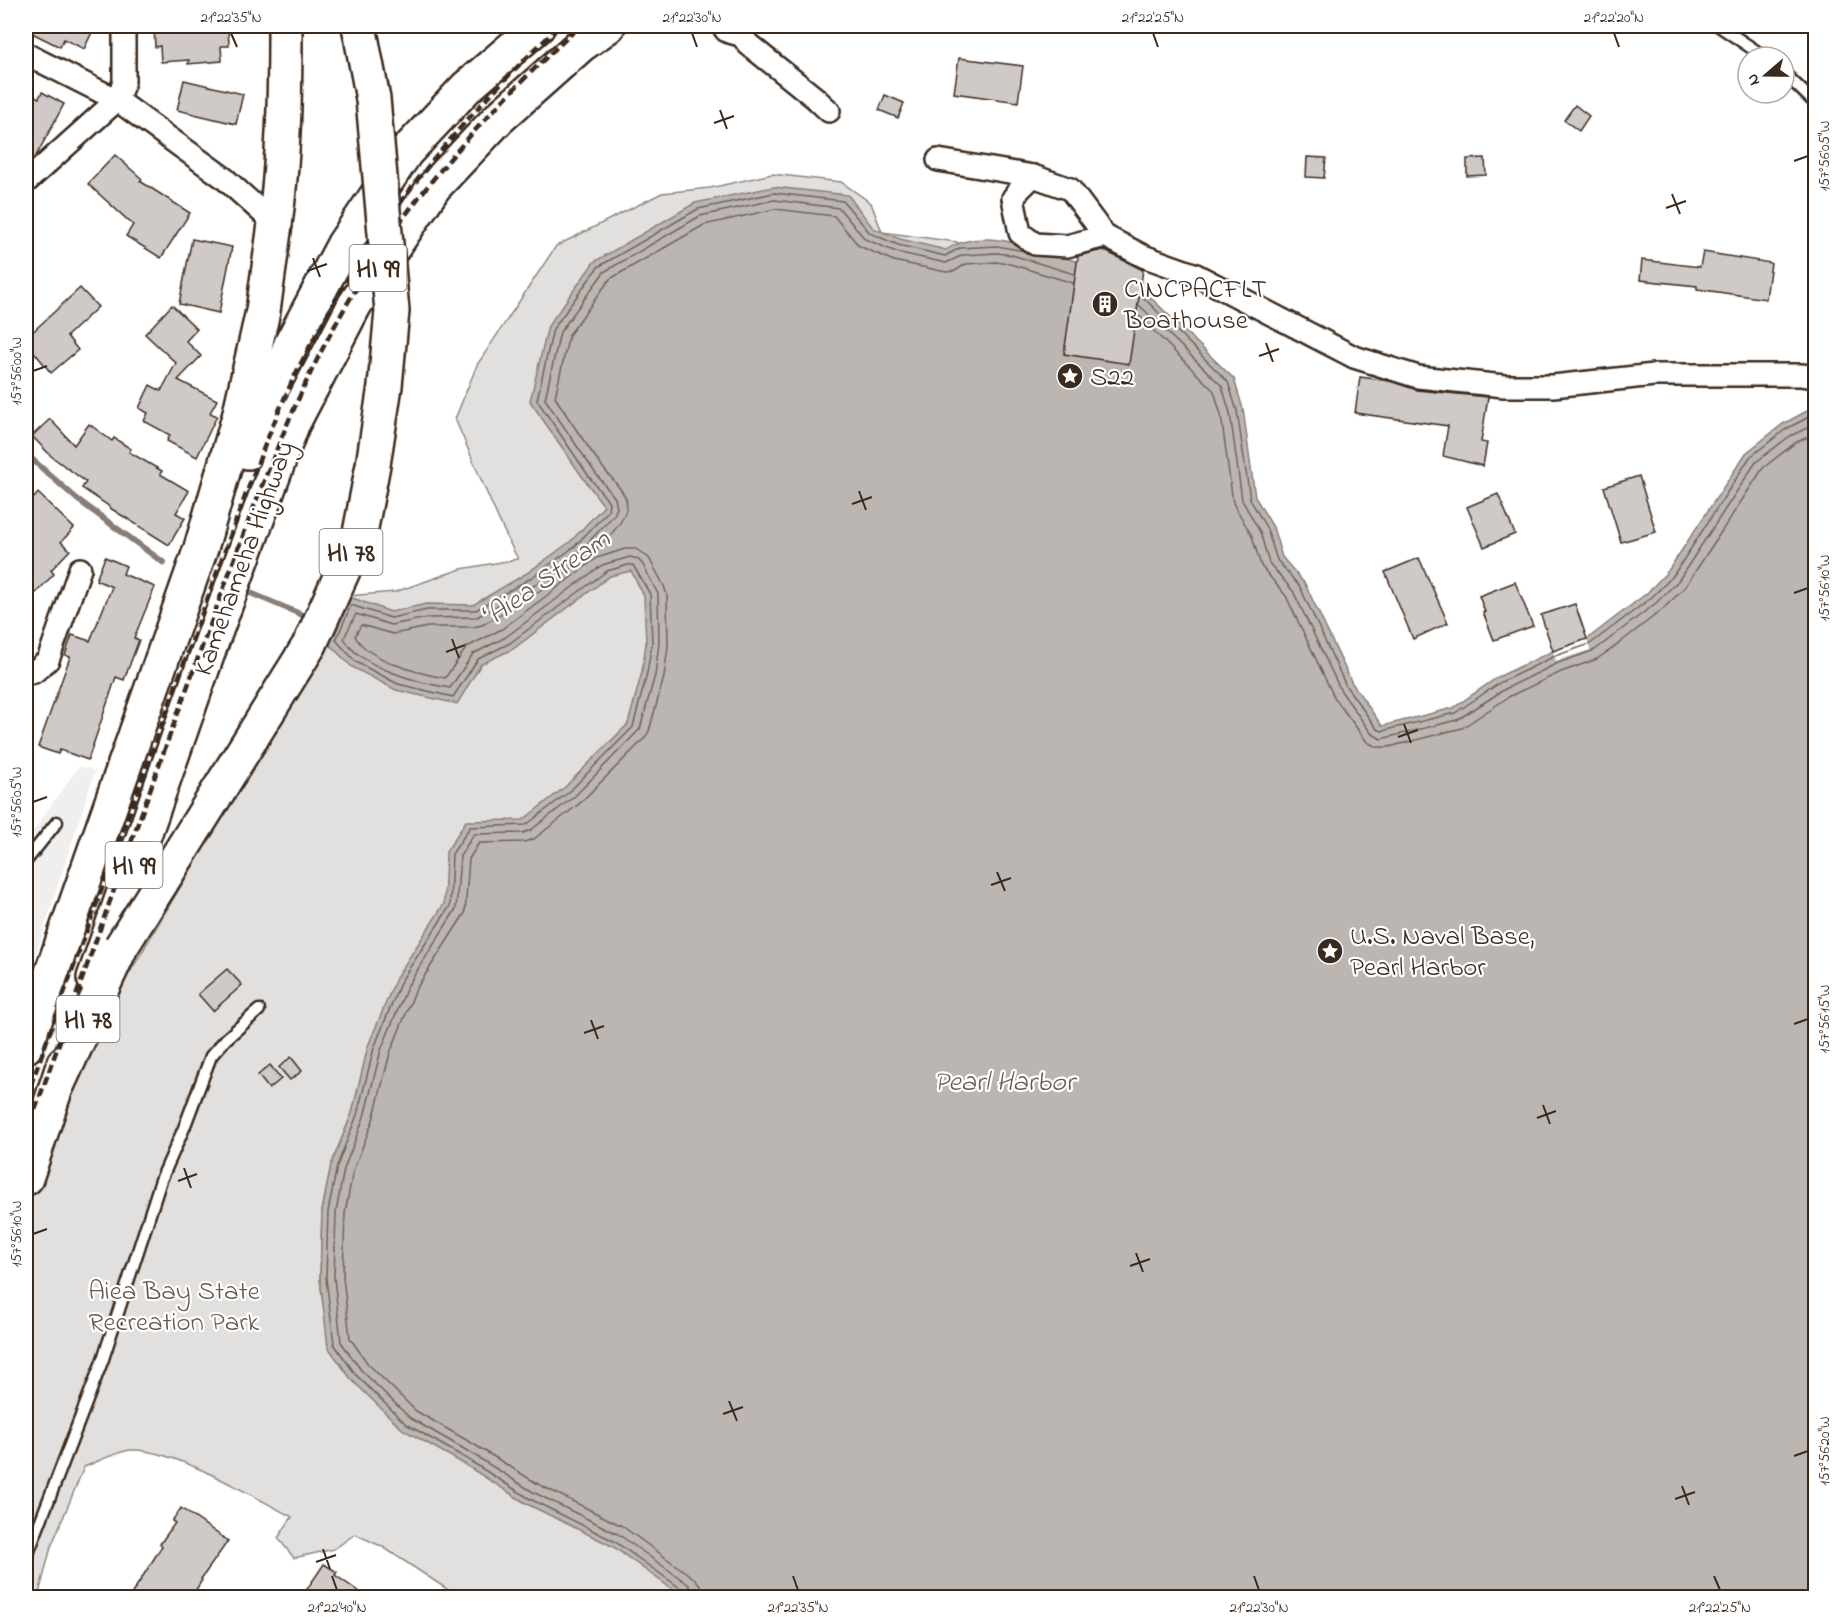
<svg xmlns="http://www.w3.org/2000/svg" width="1841" height="1623" viewBox="0 0 1841 1623" font-family="'Indie Flower',sans-serif">
<rect width="100%" height="100%" fill="#fff"/>
<filter id="ink" filterUnits="userSpaceOnUse"><feTurbulence type="fractalNoise" baseFrequency=".0167" numOctaves="2"/><feDisplacementMap in="SourceGraphic" scale="12" xChannelSelector="R" yChannelSelector="G"/><feConvolveMatrix kernelMatrix="1 2 1 2 8 2 1 2 1" color-interpolation-filters="sRGB"/></filter>
<g filter="url(#ink)">
<path fill="#f1efee" d="M79 766 95 771 26 984V841Z"/>
<g fill="#e2e0de" stroke="#8e857e" stroke-width="1.5">
<path d="M772 174 841 182 871 203 882 232 957 242 968 254 627 486 591 539 437 630 347 596 395 592 461 569 518 559C494 514 476 466 455 419L477 365 556 246 662 193 710 188Z"/>
<path d="M653 551 643 716 443 949 352 1113 331 1165 322 1211 320 1278 323 1305 718 1597H459L383 1547 355 1534 334 1549 294 1558 278 1538 292 1517C254 1497 173 1448 131 1450 118 1451 97 1462 84 1467L51 1547 38 1597H26V1206L48 1145 93 1035 247 774 335 603 383 669 610 576Z"/>
</g>
<path fill="#bcb6b3" stroke="#887e77" stroke-width="1.5" d="M774 187 848 195 873 228 900 239 946 250C982 225 1035 249 1072 260 1093 266 1114 270 1135 276L1146 293 1234 379 1243 409 1255 497 1273 527 1282 557 1305 584 1352 683 1382 726 1453 708 1498 677 1553 651 1587 639 1647 593 1668 571 1746 453 1783 424 1807 411 1815 410V1597H683L612 1546 527 1504 464 1464 402 1429 351 1379 328 1347 320 1278 322 1211 331 1165 352 1113 368 1046 396 978 444 904 446 852 466 821 523 820 565 787 628 724 642 672 646 643 644 596 631 571 610 576 513 649 481 664 457 704 396 690 352 667 328 643 347 596 391 612 426 604 473 605 527 573 570 542 604 506 586 482 530 401 548 326 594 262 695 203Z"/>
<path fill="#fff" d="M1587 639 1590 650 1556 661 1553 651Z"/>
<g fill="none" stroke-linecap="round" stroke-linejoin="round">
<g stroke="#6f625a" stroke-width="1.5">
<path d="M1141 295 1228 382 1237 411 1250 499 1267 529 1277 560 1300 587 1346 686 1377 729 1382 731 1455 713 1501 682 1555 656 1590 644 1651 598 1673 576 1750 457 1786 429 1809 417 1816 416"/>
<path d="M1139 305 1222 386 1230 413 1242 500 1260 532 1269 563 1293 591 1341 691 1371 733 1381 739 1457 720 1505 689 1558 663 1595 650 1656 603 1678 581 1756 462 1790 436 1816 424"/>
<path d="M1138 315 1214 391 1221 415 1233 503 1252 536 1261 566 1286 596 1334 697 1367 742 1377 747H1389L1462 728 1510 696 1561 672 1597 659 1613 648 1662 610 1685 587 1763 468 1795 443 1816 433"/>
<path d="M686 1598 683 1590 614 1541 530 1499 467 1459 406 1424 356 1375 334 1344 326 1278 328 1212 337 1166 357 1115 374 1048 401 981 450 906 452 854 470 827 526 825 569 792 633 727 647 673 652 643 650 594 633 565H628L607 571 510 643 478 659 453 697 398 684 356 662 336 640 351 605 391 618 427 610H476L531 578 574 547 608 511 609 502 590 478 537 400 553 329 598 267 698 209 774 193 843 201 870 233 898 245 945 256 960 248 997 246 1024 251"/>
<path d="M694 1598 692 1590 688 1584 618 1534 533 1492 471 1453 410 1418 361 1370 341 1342 334 1277 336 1212 344 1169 364 1117 381 1050 408 985 456 909 460 856 474 834 523 833 531 830 575 796 640 729 655 675 659 643 658 594 643 565 638 559 630 557 602 565 506 637 473 654 450 688C420 683 358 667 344 638L356 614 391 625 427 618 477 617 535 585 578 553 614 515 617 508 615 498 596 474 545 399 560 332 604 272 700 216 774 200 839 208 865 239 896 252 946 263 963 255 997 253 1012 255 1074 274"/>
<path d="M703 1598 701 1586 695 1579 622 1526 538 1484 475 1445 416 1411 368 1364 350 1338 343 1277 345 1213 353 1171 373 1120 390 1053 416 989 465 913 469 859 479 843 524 842 534 839 579 804 645 738 649 731 664 677 668 646 667 595 664 586 649 558 636 549H625L597 558 502 629 467 647 445 678C421 674 367 660 355 636L361 625 393 634 428 627H473L482 625C512 609 637 537 626 499 622 488 611 478 604 469 587 446 570 421 555 397L569 335 610 279 704 225 775 209 834 216 859 246 894 261 946 272 955 271 966 264 996 262 1010 264 1073 283"/>
</g>
<g stroke="#887e77" stroke-width="6">
<path d="M26 454 77 499 164 563"/>
<path d="M241 589 312 619"/>
</g>
</g>
<g fill="#cfcac7" stroke="#3b2a1e" stroke-width="1.5">
<path d="M26 26H95L84 49 64 39 60 47 26 30Z"/>
<path d="M176 26H228L229 46H221L222 61 188 64 189 60 161 62 160 46 155 47 154 27Z"/>
<path d="M959 58 1023 66 1018 102 954 93Z"/>
<path d="M184 80 243 94 236 124 177 110Z"/>
<path d="M42 92 64 104 36 156 26 165V115L35 96 39 98Z"/>
<path d="M885 95 904 103 898 118 879 110Z"/>
<path d="M1575 105 1589 116 1579 131 1564 120Z"/>
<path d="M115 155 142 179 140 181 190 213 161 258 126 236 133 225 88 184Z"/>
<path d="M1307 157 1326 158 1324 178 1306 177Z"/>
<path d="M1485 158 1486 175 1467 176V159Z"/>
<path d="M192 239 232 247 219 313 179 304Z"/>
<path d="M1103 250 1143 270 1129 364 1064 354 1078 256Z"/>
<path d="M1703 252 1771 263 1766 299 1697 289V286L1640 280 1642 260 1700 267Z"/>
<path d="M80 288 98 307 67 336 78 350 51 373 26 342V338Z"/>
<path d="M172 305 197 329 186 341 201 356 178 380 217 400 210 413 217 416 197 457 167 441 170 435 144 421 148 413 139 408 150 385 161 391 176 363 145 334Z"/>
<path d="M1360 377 1390 381 1417 390 1488 397 1481 442 1487 443 1483 466 1443 456 1448 426 1355 413Z"/>
<path d="M50 419 74 445 89 424 112 441 114 438 131 449 129 452 162 471 160 474 189 491 176 513 185 518 169 545 110 508V507L82 488 86 482 51 456 32 436Z"/>
<path d="M1639 476 1656 532 1621 542 1604 487Z"/>
<path d="M26 490 34 498 38 493 74 528 61 542 70 550 51 570 54 574 35 594 26 585Z"/>
<path d="M1498 494 1515 534 1484 547 1467 507Z"/>
<path d="M105 557 126 566 123 574 155 587 134 638 139 640 124 680 116 677 88 760 60 750 58 754 38 747 70 657 65 655 72 635 90 641 112 587 96 580Z"/>
<path d="M1419 558 1448 623 1413 639 1385 572Z"/>
<path d="M1515 582 1533 626 1494 640 1483 612H1485L1479 596Z"/>
<path d="M1575 604 1587 639 1553 651 1541 615Z"/>
<path d="M227 969 242 985 213 1011 198 994Z"/>
<path d="M291 1057 302 1071 290 1080 279 1067Z"/>
<path d="M270 1065 281 1079 269 1089 258 1075Z"/>
<path d="M181 1508 228 1541 201 1579 202 1580 191 1598H129L162 1546 160 1544 175 1523 172 1521Z"/>
<path d="M324 1564 337 1572 335 1575 368 1598H301Z"/>
</g>
<g fill="none" stroke-linecap="round" stroke-linejoin="round">
<defs>
<g id="lane">
<path d="M1719 26 1765 57"/>
<path d="M1784 73 1816 104"/>
<path d="M26 861 57 822"/>
<path d="M26 1571 29 1551 103 1359 161 1180 184 1128 211 1056 226 1039 259 1010"/>
</g>
<g id="street">
<path d="M735 26 748 44 814 97 829 111"/>
<path d="M26 54 117 100 224 178 275 224"/>
<path d="M938 160 1033 176 1070 189 1105 236 1143 256 1196 275 1354 357 1418 377 1504 386H1553L1654 375H1801L1816 377"/>
<path d="M1033 176 1020 189 1013 198 1020 233 1035 244 1067 246 1105 236"/>
<path d="M26 182 117 100 124 82V26"/>
<path d="M26 673 34 672 48 660 80 569"/>
</g>
<g id="primary">
<path d="M730 26 737 28V26"/>
<path d="M248 452 291 344 344 244 406 152 466 88 538 26"/>
<path d="M94 978 212 641 292 425 355 304 434 187 499 118 581 45 608 26"/>
<path d="M26 1046 201 548 239 417 263 311 275 224"/>
<path d="M26 1178 64 1063"/>
</g>
<g id="highway">
<path d="M359 26 373 99"/>
<path d="M275 224C284 158 285 92 285 26"/>
<path d="M55 1090 121 947"/>
</g>
</defs>
<use href="#lane" stroke="#3b2a1e" stroke-width="15"/>
<use href="#street" stroke="#3b2a1e" stroke-width="26"/>
<use href="#primary" stroke="#3b2a1e" stroke-width="38"/>
<use href="#highway" stroke="#3b2a1e" stroke-width="38"/>
<use href="#lane" stroke="#fff" stroke-width="10"/>
<use href="#street" stroke="#fff" stroke-width="21"/>
<use href="#primary" stroke="#fff" stroke-width="33"/>
<use href="#highway" stroke="#fff" stroke-width="33"/>
<g stroke="#3b2a1e" stroke-width="4.5" stroke-dasharray="9 4.5" stroke-linecap="butt">
<path d="M26 1098 232 531C253 476 273 420 299 367 366 235 452 125 560 26"/>
<path d="M26 1135C86 969 145 802 206 636 250 518 290 397 356 289 416 189 494 104 580 26"/>
</g>
<defs>
<path id="highway-bridge" d="M121 947 310 644 360 533 373 465 385 386 392 311 373 99"/>
</defs>
<use href="#highway-bridge" stroke="#3b2a1e" stroke-width="38" stroke-linecap="butt"/>
<use href="#highway-bridge" stroke="#fff" stroke-width="33"/>
</g>
</g>
<path fill="none" stroke="#3b2a1e" stroke-width="2" d="M231 33 237 47M692 33 697 47M1153 33 1158 47M1614 33 1619 47M720 110 727 129M714 123 734 116M1794 161 1808 156M1672 194 1680 214M1666 208 1686 201M313 258 320 277M307 271 327 264M1266 343 1273 362M1259 356 1279 349M33 371 47 366M859 491 866 510M852 504 872 497M1794 593 1808 588M452 639 459 658M446 652 465 645M1404 724 1411 743M1398 737 1418 730M33 802 47 797M997 872 1005 891M991 885 1011 878M591 1020 598 1039M1794 1024 1808 1019M584 1033 604 1026M1543 1105 1550 1124M1537 1118 1556 1111M184 1168 191 1188M178 1181 197 1174M33 1234 47 1229M1136 1253 1143 1272M1130 1266 1150 1259M729 1401 737 1421M723 1414 743 1407M1794 1456 1808 1451M1682 1486 1689 1505M1675 1499 1695 1492M323 1549 330 1569M316 1562 336 1555M332 1576 337 1590M793 1576 798 1590M1254 1576 1259 1590M1714 1576 1720 1590"/>
<defs>
<symbol id="building-disc" viewBox="-11 -11 22 22"><circle r="9.5" fill="#3b2a1e" stroke="#fff"/><path d="M-4-6H4V6H1V3H-1V6H-4ZM-2.5-4.3h1.7v1.8h-1.7ZM.8-4.3h1.7v1.8H.8ZM-2.5-1h1.7V.8h-1.7ZM.8-1h1.7V.8H.8Z" fill="#fff"/></symbol>
<symbol id="sight-disc" viewBox="-11 -11 22 22"><circle r="9.5" fill="#3b2a1e" stroke="#fff"/><path d="M0-6L1.8-2.2L6-1.7L2.9 1.2L3.7 5.4L0 3.3L-3.7 5.4L-2.9 1.2L-6-1.7L-1.8-2.2Z" fill="#fff"/></symbol>
</defs>
<g fill-rule="evenodd">
<use href="#building-disc" x="1090" y="289" width="30" height="30"/>
<use href="#sight-disc" x="1055" y="361" width="30" height="30"/>
<use href="#sight-disc" x="1315" y="936" width="30" height="30"/>
</g>
<g text-anchor="middle" stroke-width="4.5" stroke-linejoin="round" paint-order="stroke">
<g fill="#fff" stroke="#766a62" stroke-width="1.5">
<rect x="349.5" y="245" width="57" height="46" rx="4.5"/>
<rect x="319.5" y="529" width="63" height="46" rx="4.5"/>
<rect x="105.5" y="842" width="57" height="46" rx="4.5"/>
<rect x="56.5" y="996" width="63" height="46" rx="4.5"/>
</g>
<g font-size="26" font-weight="bold" fill="#3b2a1e">
<text x="378" y="277">HI 99</text>
<text x="351" y="561">HI 78</text>
<text x="134" y="874">HI 99</text>
<text x="88" y="1028">HI 78</text>
</g>
<g font-size="27" fill="#3b2a1e" stroke="#fff" text-anchor="start">
<text x="1124" y="297">CINCPACFLT<tspan x="1124" dy="31">Boathouse</tspan></text>
<text x="1090" y="385">S22</text>
<text x="1350" y="944">U.S. Naval Base,<tspan x="1350" dy="31">Pearl Harbor</tspan></text>
</g>
<g font-size="27" fill="#3b2a1e" stroke="#fff">
<text transform="translate(243 558) rotate(-70)" y="9">Kamehameha Highway</text>
</g>
<g font-size="27" fill="#65584e" stroke="#fff">
<text x="174" y="1299">Aiea Bay State<tspan x="174" dy="31">Recreation Park</tspan></text>
</g>
<g font-size="28" font-style="italic" fill="#685b52" stroke="#fff">
<text transform="translate(545 577) rotate(-35)" y="10">ʻAiea Stream</text>
<text x="1004" y="1090">Pearl Harbor</text>
</g>
</g>
<rect width="1841" height="1623" fill="none" stroke="#fff" stroke-width="66"/>
<g transform="translate(1766 75) rotate(250)"><circle r="28" fill="#ffffff" stroke="#b1aaa5" stroke-width="1.5"/>
<path d="M0-4.5L10 22L0 15L-10 22Z" fill="#3b2a1e"/>
<text y="-9" font-size="16" font-weight="bold" text-anchor="middle" fill="#3b2a1e">N</text>
</g>
<rect x="33" y="33" width="1775" height="1557" fill="none" stroke="#3b2a1e" stroke-width="2"/>
<g font-size="15" text-anchor="middle" fill="#3b2a1e">
<text x="231" y="22">21°22'35"N</text>
<text x="692" y="22">21°22'30"N</text>
<text x="1153" y="22">21°22'25"N</text>
<text x="1614" y="22">21°22'20"N</text>
<text transform="translate(1824 156) rotate(-90)" y="5">157°56'05"W</text>
<text transform="translate(16 371) rotate(-90)" y="5">157°56'00"W</text>
<text transform="translate(1824 588) rotate(-90)" y="5">157°56'10"W</text>
<text transform="translate(16 802) rotate(-90)" y="5">157°56'05"W</text>
<text transform="translate(1824 1019) rotate(-90)" y="5">157°56'15"W</text>
<text transform="translate(16 1234) rotate(-90)" y="5">157°56'10"W</text>
<text transform="translate(1824 1451) rotate(-90)" y="5">157°56'20"W</text>
<text x="337" y="1612">21°22'40"N</text>
<text x="798" y="1612">21°22'35"N</text>
<text x="1259" y="1612">21°22'30"N</text>
<text x="1720" y="1612">21°22'25"N</text>
</g>
</svg>
